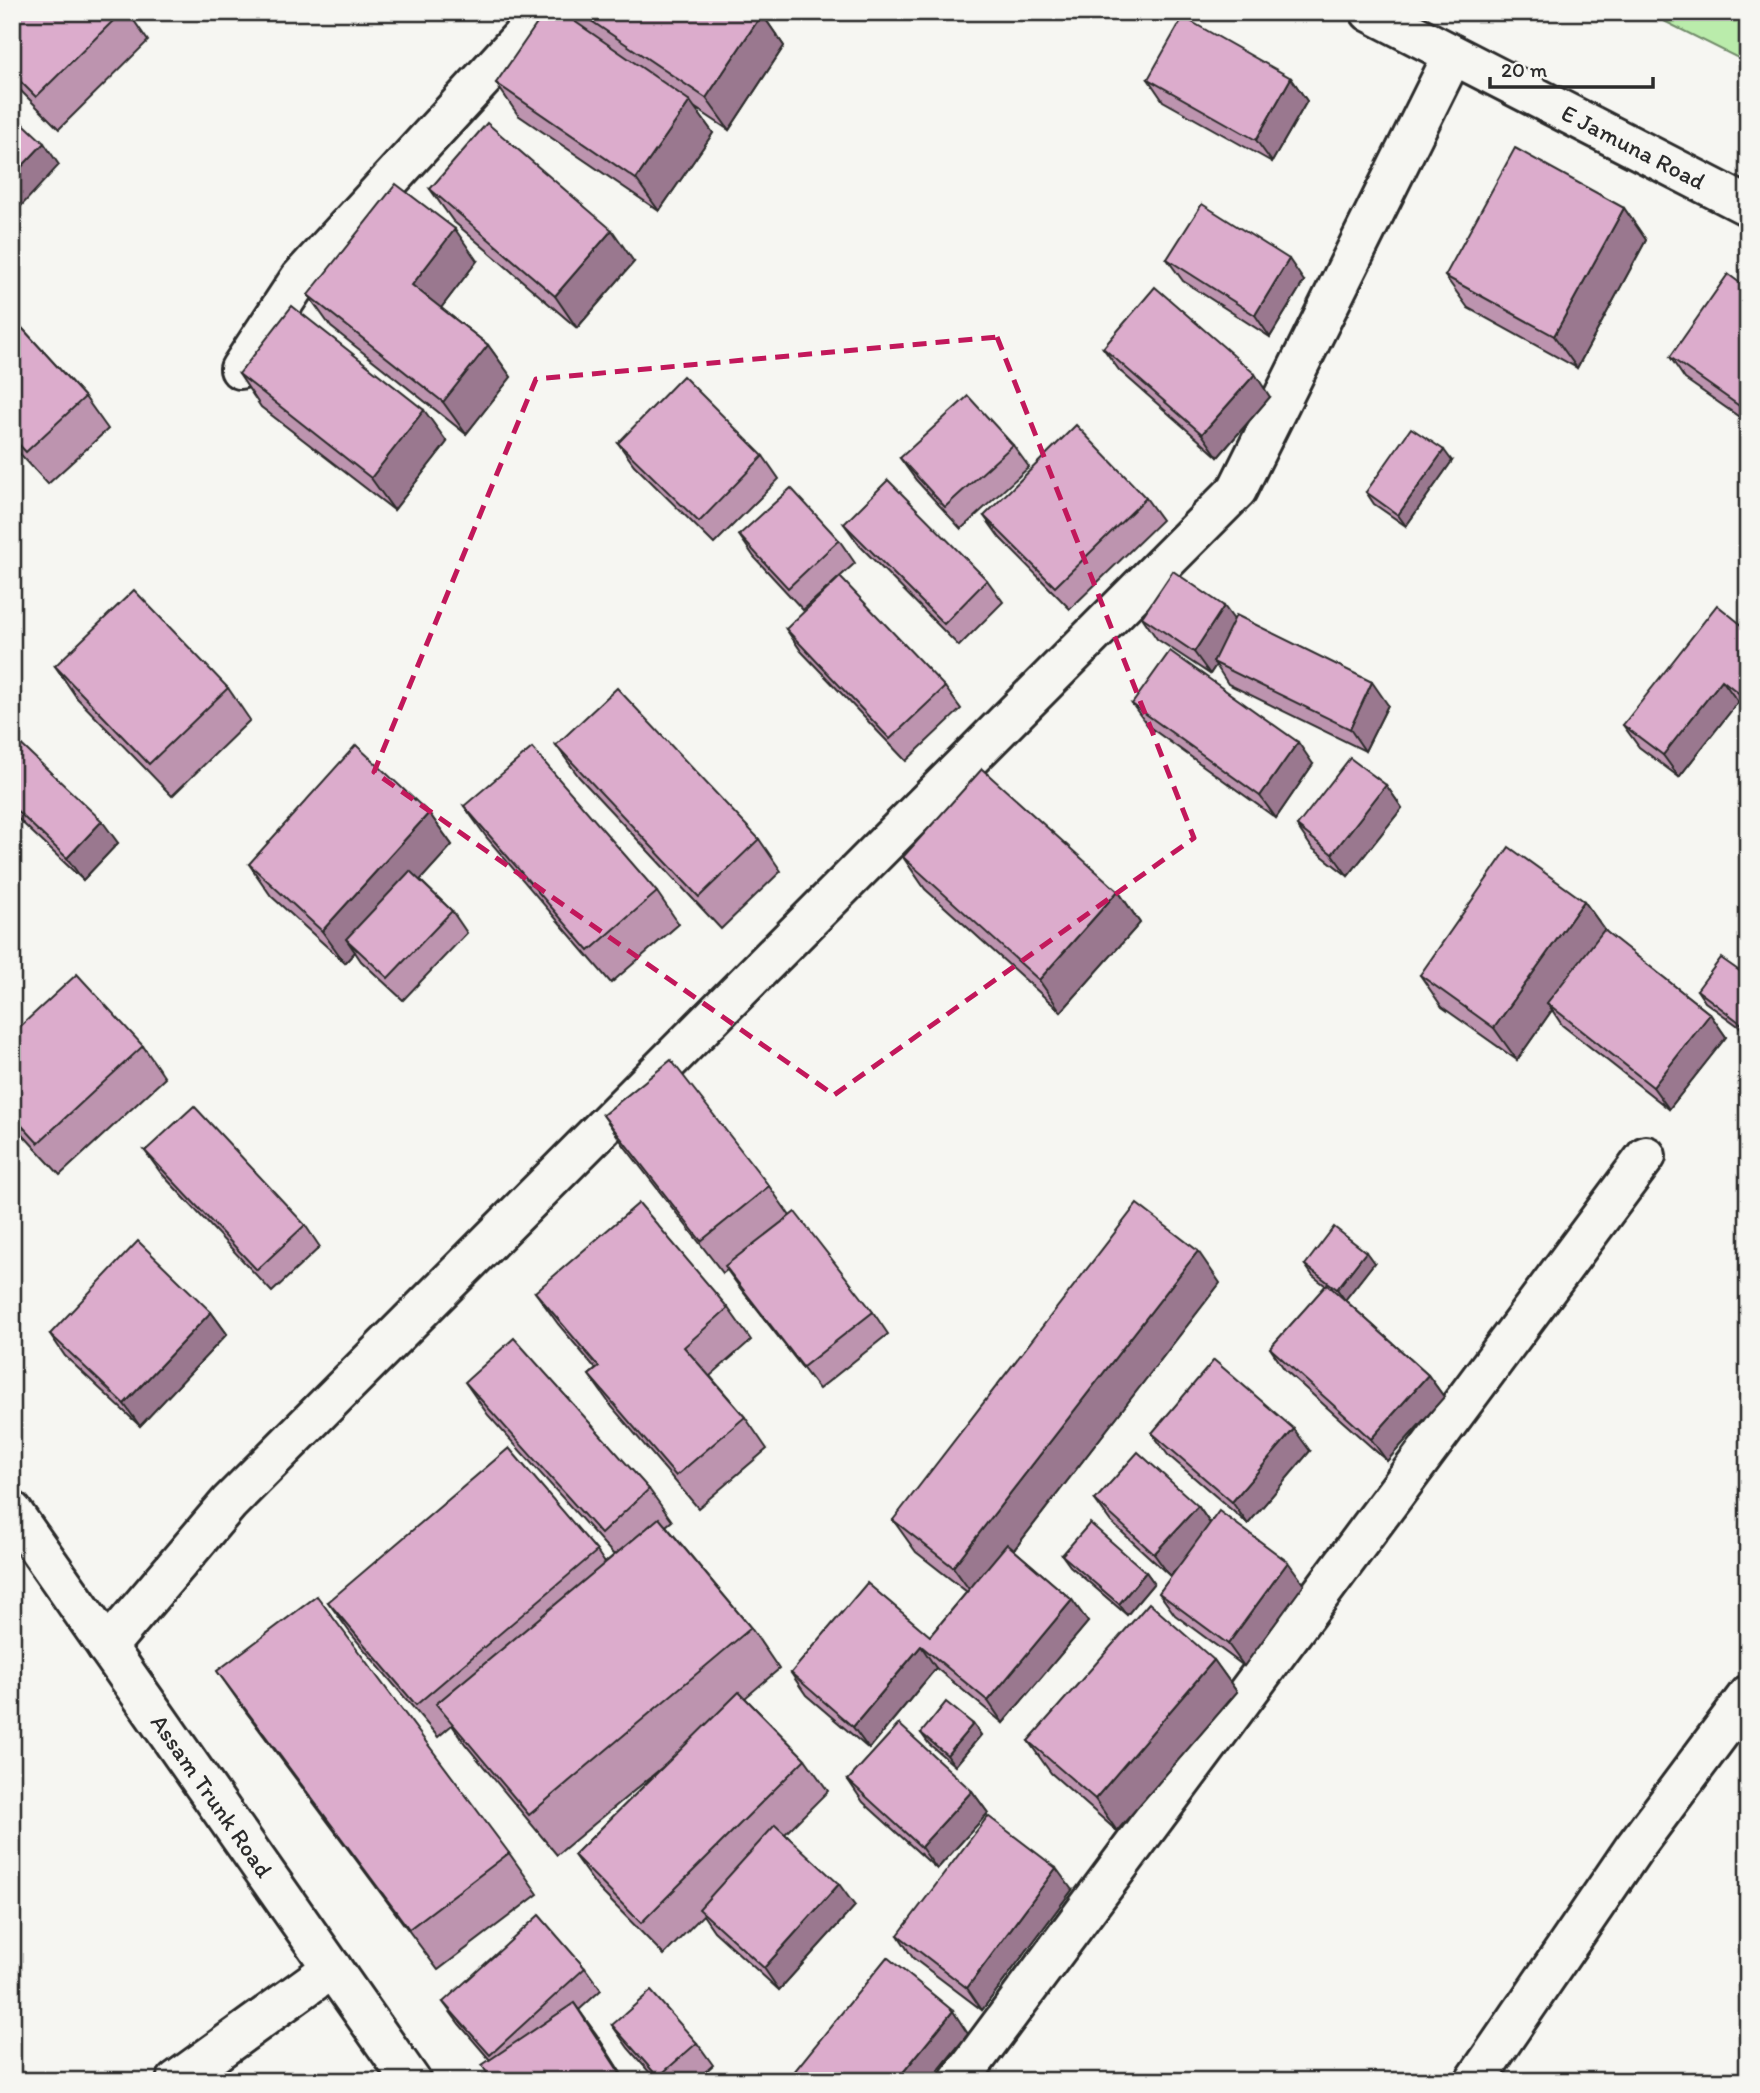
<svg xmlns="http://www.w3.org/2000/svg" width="1760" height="2093" viewBox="0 0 1760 2093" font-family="Itim,sans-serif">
<rect width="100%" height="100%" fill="#f6f6f2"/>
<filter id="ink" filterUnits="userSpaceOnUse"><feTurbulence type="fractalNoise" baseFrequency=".0143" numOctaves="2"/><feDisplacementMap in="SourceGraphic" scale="14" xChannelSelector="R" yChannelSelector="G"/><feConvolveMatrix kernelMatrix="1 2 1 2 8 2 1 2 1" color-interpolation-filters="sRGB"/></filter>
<g filter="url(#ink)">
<path fill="#baecab" stroke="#728c6b" stroke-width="2" d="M1646 12H1748V63Z"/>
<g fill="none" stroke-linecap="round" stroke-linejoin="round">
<defs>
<g id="minor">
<path d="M240 369 300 278 544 12"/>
<path d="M107 1647 229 1503 1237 490 1453 55"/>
<path d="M176 2081 332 1968"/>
<path d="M959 2081 1646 1156"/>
<path d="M1475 2081 1634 1848 1748 1695"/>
</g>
<g id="tertiary">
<path id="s1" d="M1370 12 1748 206"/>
</g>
<g id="trunk">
<path id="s2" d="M12 1511 411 2081"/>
</g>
</defs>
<use href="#minor" stroke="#2b2b2b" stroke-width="44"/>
<use href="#tertiary" stroke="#2b2b2b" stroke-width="44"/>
<use href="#trunk" stroke="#2b2b2b" stroke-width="44"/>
<use href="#minor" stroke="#f6f6f2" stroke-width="38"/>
<use href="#tertiary" stroke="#f6f6f2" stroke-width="38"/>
<use href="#trunk" stroke="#f6f6f2" stroke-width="38"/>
</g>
<g fill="#bd94af" stroke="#2b2b2b" stroke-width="2">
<path d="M12 12H128L148 41 59 129 12 82Z"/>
<path d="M569 12H759L762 14 784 46 729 130 694 107 713 133 659 211 518 115 496 83 575 22Z"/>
<path d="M1291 78 1307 101 1272 162 1163 101 1148 79Z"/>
<path d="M430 189 634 262 577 328 453 221Z"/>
<path d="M1624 208 1646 240 1577 368 1468 308 1445 276Z"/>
<path d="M1167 259 1304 281 1270 337 1183 281Z"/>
<path d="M477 261 441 308 488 345 511 377 466 434 331 327 308 295Z"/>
<path d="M1748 289V423L1685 379 1670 357Z"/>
<path d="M12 317 85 397 108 429 48 484 12 445Z"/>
<path d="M1103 348 1270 397 1218 457 1119 370Z"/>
<path d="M239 374 447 442 394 510 261 407Z"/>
<path d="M618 443 763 456 779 479 714 544 634 465Z"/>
<path d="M1013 445 1029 467 961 529 916 480 900 458Z"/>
<path d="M1452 461 1406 526 1374 504 1366 492Z"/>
<path d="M1146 498 1162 520 1070 609 1000 538 984 516Z"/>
<path d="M844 524 987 580 1003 602 959 646 860 546Z"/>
<path d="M739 535 839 540 855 563 803 610 754 557Z"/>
<path d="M1142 617 1234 619 1388 705 1365 751 1228 684 1216 665 1210 674 1157 639Z"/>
<path d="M786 629 945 687 961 709 906 761 801 651Z"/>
<path d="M1748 630V710L1738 702 1679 777 1639 747 1623 725Z"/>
<path d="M55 666 228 688 250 720 172 796 77 698Z"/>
<path d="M1132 704 1313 764 1276 818 1148 726Z"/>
<path d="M12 736 118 843 83 880 12 813Z"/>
<path d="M556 745 759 839 781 871 721 929 579 777Z"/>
<path d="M1386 785 1402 808 1348 876 1312 848 1297 826Z"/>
<path d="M464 806 657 892 679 924 611 983 487 838Z"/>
<path d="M429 813 452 845 420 880 452 911 467 933 403 1000 361 961 355 952 345 963 271 896 249 864Z"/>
<path d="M903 857 1118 891 1140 923 1061 1012 925 889Z"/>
<path d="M1584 901 1607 933 1710 1014 1726 1037 1669 1109 1562 1025 1552 1010 1517 1060 1442 1007 1420 975Z"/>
<path d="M1748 977V1033L1705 1002 1697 990Z"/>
<path d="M12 1034 143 1046 165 1078 60 1175 12 1123Z"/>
<path d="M603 1115 769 1186 790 1216 873 1312 888 1334 819 1389 740 1288 727 1270 723 1273 625 1147Z"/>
<path d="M145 1151 305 1225 320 1247 272 1292 161 1173Z"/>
<path d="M1374 1263 1345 1300 1428 1375 1444 1397 1387 1461 1285 1370 1270 1348 1326 1286 1313 1276 1305 1265Z"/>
<path d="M1220 1283 1014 1550 1072 1600 1088 1622 1003 1723 936 1668 869 1749 806 1695 791 1673 930 1636 967 1592 916 1552 893 1520Z"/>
<path d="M535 1292 728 1308 751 1340 710 1376 745 1417 767 1449 698 1508 612 1407 589 1375 596 1369 558 1324Z"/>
<path d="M211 1312 227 1334 140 1426 65 1356 50 1334Z"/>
<path d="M465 1382 649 1489 672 1521 666 1526 751 1628 779 1669 745 1698 805 1759 828 1791 785 1834 855 1906 779 1990 714 1931 703 1915 664 1955 597 1887 574 1855 665 1765 557 1855 465 1744 452 1725 438 1737 351 1634 328 1602 597 1551 605 1563 614 1555 488 1415Z"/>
<path d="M1152 1433 1310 1451 1248 1524 1168 1455Z"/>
<path d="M1095 1500 1198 1506 1210 1523 1304 1584 1244 1666 1175 1615 1159 1593 1180 1565 1170 1576 1111 1522Z"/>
<path d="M1062 1555 1146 1572 1154 1583 1127 1615 1070 1566Z"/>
<path d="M1214 1660 1237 1692 1117 1831 1051 1773 1028 1741Z"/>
<path d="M217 1671 509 1853 538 1894 438 1970 246 1712Z"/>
<path d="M973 1724 981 1735 955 1766 929 1744 921 1733Z"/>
<path d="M848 1780 972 1791 988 1813 937 1869 863 1802Z"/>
<path d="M1072 1890 982 2010 913 1958 898 1935Z"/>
<path d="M585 1968 601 1990 579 2010 626 2081H492L490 2060 459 2024 443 2002Z"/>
<path d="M612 2025 697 2043 713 2065 695 2081H657L628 2048Z"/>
</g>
<g fill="#9a788f" stroke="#2b2b2b" stroke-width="2">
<path d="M762 14 784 46 729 130 706 98Z"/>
<path d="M1291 78 1307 101 1272 162 1256 140Z"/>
<path d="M690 101 713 133 659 211 636 179Z"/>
<path d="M44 143 59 165 12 216V177Z"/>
<path d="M1624 208 1646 240 1577 368 1554 336Z"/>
<path d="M455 229 477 261 434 317 412 285Z"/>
<path d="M612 230 634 262 577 328 555 296Z"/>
<path d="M1289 259 1304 281 1270 337 1255 315Z"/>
<path d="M488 345 511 377 466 434 443 402Z"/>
<path d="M1255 374 1270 397 1218 457 1202 434Z"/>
<path d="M424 410 447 442 394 510 371 478Z"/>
<path d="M1444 450 1452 461 1406 526 1398 515Z"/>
<path d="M1224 606 1240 628 1213 662 1216 665 1210 674 1194 652Z"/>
<path d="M1722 680 1738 702 1679 777 1663 755Z"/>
<path d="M1372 682 1388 705 1365 751 1350 729Z"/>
<path d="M1298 742 1313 764 1276 818 1260 796Z"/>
<path d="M1386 785 1402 808 1348 876 1332 854Z"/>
<path d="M429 813 452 845 357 950 346 939 355 952 345 963 322 931Z"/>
<path d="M102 821 118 843 83 880 67 858Z"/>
<path d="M1118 891 1140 923 1061 1012 1039 980Z"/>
<path d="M1584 901 1607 933 1547 1003 1552 1010 1517 1060 1494 1028Z"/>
<path d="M1710 1014 1726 1037 1669 1109 1653 1087Z"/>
<path d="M1198 1251 1220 1283 976 1599 953 1567Z"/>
<path d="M1366 1252 1374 1263 1345 1300 1337 1289Z"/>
<path d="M211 1312 227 1334 140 1426 124 1404Z"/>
<path d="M1428 1375 1444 1397 1387 1461 1371 1439Z"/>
<path d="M1294 1429 1310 1451 1248 1524 1232 1502Z"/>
<path d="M1198 1506 1213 1528 1170 1576 1154 1554Z"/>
<path d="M1288 1562 1304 1584 1244 1666 1228 1644Z"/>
<path d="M1146 1572 1154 1583 1127 1615 1119 1604Z"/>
<path d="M1072 1600 1088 1622 1003 1723 988 1701Z"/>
<path d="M921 1646 936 1668 869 1749 853 1727Z"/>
<path d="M1214 1660 1237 1692 1117 1831 1095 1799Z"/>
<path d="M973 1724 981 1735 955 1766 947 1755Z"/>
<path d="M972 1791 988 1813 937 1869 921 1847Z"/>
<path d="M1056 1868 1072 1890 982 2010 967 1988Z"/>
<path d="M839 1884 855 1906 779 1990 764 1968Z"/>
<path d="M574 2003 597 2035 626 2081H625Z"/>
<path d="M953 2011 968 2034 930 2081H896Z"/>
</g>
<g fill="#dcaccc" stroke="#2b2b2b" stroke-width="2">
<path d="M12 12H122L36 97 12 73Z"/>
<path d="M545 12H561L690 101 636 179 496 83Z"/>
<path d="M578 12H759L762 14 706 98Z"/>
<path d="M1183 17 1291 78 1256 140 1148 79Z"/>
<path d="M12 113 44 143 12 177Z"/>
<path d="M487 123 612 230 555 296 430 189Z"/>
<path d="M1515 148 1624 208 1554 336 1445 276Z"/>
<path d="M396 184 455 229 412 285 488 345 443 402 308 295Z"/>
<path d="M1202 204 1289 259 1255 315 1167 259Z"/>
<path d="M1728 274 1748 289V412L1670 357Z"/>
<path d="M1155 287 1255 374 1202 434 1103 348Z"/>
<path d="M292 306 424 410 371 478 239 374Z"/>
<path d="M12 317 85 397 26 452 12 437Z"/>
<path d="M683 376 763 456 699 522 618 443Z"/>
<path d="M968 396 1013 445 945 507 900 458Z"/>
<path d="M1076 425 1146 498 1055 587 984 516Z"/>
<path d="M1411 428 1444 450 1398 515 1366 492Z"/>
<path d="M888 480 987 580 944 624 844 524Z"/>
<path d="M791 488 839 540 788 588 739 535Z"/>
<path d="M1173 571 1224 606 1194 652 1142 617Z"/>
<path d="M840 577 945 687 890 739 786 629Z"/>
<path d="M134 590 228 688 149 764 55 666Z"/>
<path d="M1717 605 1748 630V697L1746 699 1722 680 1663 755 1623 725Z"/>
<path d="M1236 615 1372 682 1350 729 1213 662Z"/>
<path d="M1170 651 1298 742 1260 796 1132 704Z"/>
<path d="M617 688 759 839 699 897 556 745Z"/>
<path d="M12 736 102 821 67 858 12 806Z"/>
<path d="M356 745 429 813 322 931 249 864Z"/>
<path d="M532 748 657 892 589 951 464 806Z"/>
<path d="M1350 758 1386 785 1332 854 1297 826Z"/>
<path d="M982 769 1118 891 1039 980 903 857Z"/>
<path d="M1509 847 1584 901 1494 1028 1420 975Z"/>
<path d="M410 871 452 911 388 978 346 939Z"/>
<path d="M1604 930 1710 1014 1653 1087 1547 1003Z"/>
<path d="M1721 958 1748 977 1747 1028 1697 990Z"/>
<path d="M77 974 143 1046 38 1143 12 1115V1034Z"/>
<path d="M671 1060 769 1186 701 1241 603 1115Z"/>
<path d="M194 1106 305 1225 257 1270 145 1151Z"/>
<path d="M639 1203 728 1308 684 1347 745 1417 676 1476 589 1375 599 1367 535 1292Z"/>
<path d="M1137 1204 1198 1251 953 1567 893 1520Z"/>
<path d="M795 1212 873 1312 803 1367 725 1266Z"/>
<path d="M1334 1227 1366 1252 1337 1289 1305 1265Z"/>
<path d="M138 1241 211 1312 124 1404 50 1334Z"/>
<path d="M1327 1284 1428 1375 1371 1439 1270 1348Z"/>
<path d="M514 1338 649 1489 601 1534 465 1382Z"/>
<path d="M1214 1360 1294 1429 1232 1502 1152 1433Z"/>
<path d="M509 1448 597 1551 416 1705 328 1602Z"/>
<path d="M1138 1452 1198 1506 1154 1554 1095 1500Z"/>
<path d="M1219 1511 1288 1562 1228 1644 1159 1593Z"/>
<path d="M659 1518 751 1628 529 1815 436 1704Z"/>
<path d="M1090 1523 1146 1572 1119 1604 1062 1555Z"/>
<path d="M1007 1544 1072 1600 988 1701 921 1646 853 1727 791 1673 867 1583 930 1636Z"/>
<path d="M317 1596 509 1853 409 1929 217 1671Z"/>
<path d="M1149 1603 1214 1660 1095 1799 1028 1741Z"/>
<path d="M739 1692 805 1759 641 1923 574 1855Z"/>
<path d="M946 1702 973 1724 947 1755 921 1733Z"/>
<path d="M899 1724 972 1791 921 1847 848 1780Z"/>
<path d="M988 1816 1056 1868 967 1988 898 1935Z"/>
<path d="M775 1825 839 1884 764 1968 699 1909Z"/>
<path d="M539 1915 585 1968 490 2055 443 2002Z"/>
<path d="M887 1957 953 2011 896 2081H793L789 2078Z"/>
<path d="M651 1991 697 2043 658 2077 612 2025Z"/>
<path d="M574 2003 625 2081H492L482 2065Z"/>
</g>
</g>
<path fill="none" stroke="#c2185b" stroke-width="5" stroke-dasharray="14 9" stroke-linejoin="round" d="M997 337 1194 838 834 1095 374 772 536 379Z"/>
<g text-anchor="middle" stroke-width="5" stroke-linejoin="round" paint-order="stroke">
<g font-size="24" fill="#2b2b2b" stroke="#f6f6f2">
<text dy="8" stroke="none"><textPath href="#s1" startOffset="296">E Jamuna Road</textPath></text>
<text dy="8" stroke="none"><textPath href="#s2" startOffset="348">Assam Trunk Road</textPath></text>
</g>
</g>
<rect width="1760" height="2093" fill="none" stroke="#f6f6f2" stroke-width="42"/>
<rect x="21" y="21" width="1718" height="2051" fill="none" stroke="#2b2b2b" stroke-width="2.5" filter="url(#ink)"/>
<path d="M1490 77v10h163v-10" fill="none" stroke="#2b2b2b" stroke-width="3.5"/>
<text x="1501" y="77" font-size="21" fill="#2b2b2b" stroke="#f6f6f2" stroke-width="5" paint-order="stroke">20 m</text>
</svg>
